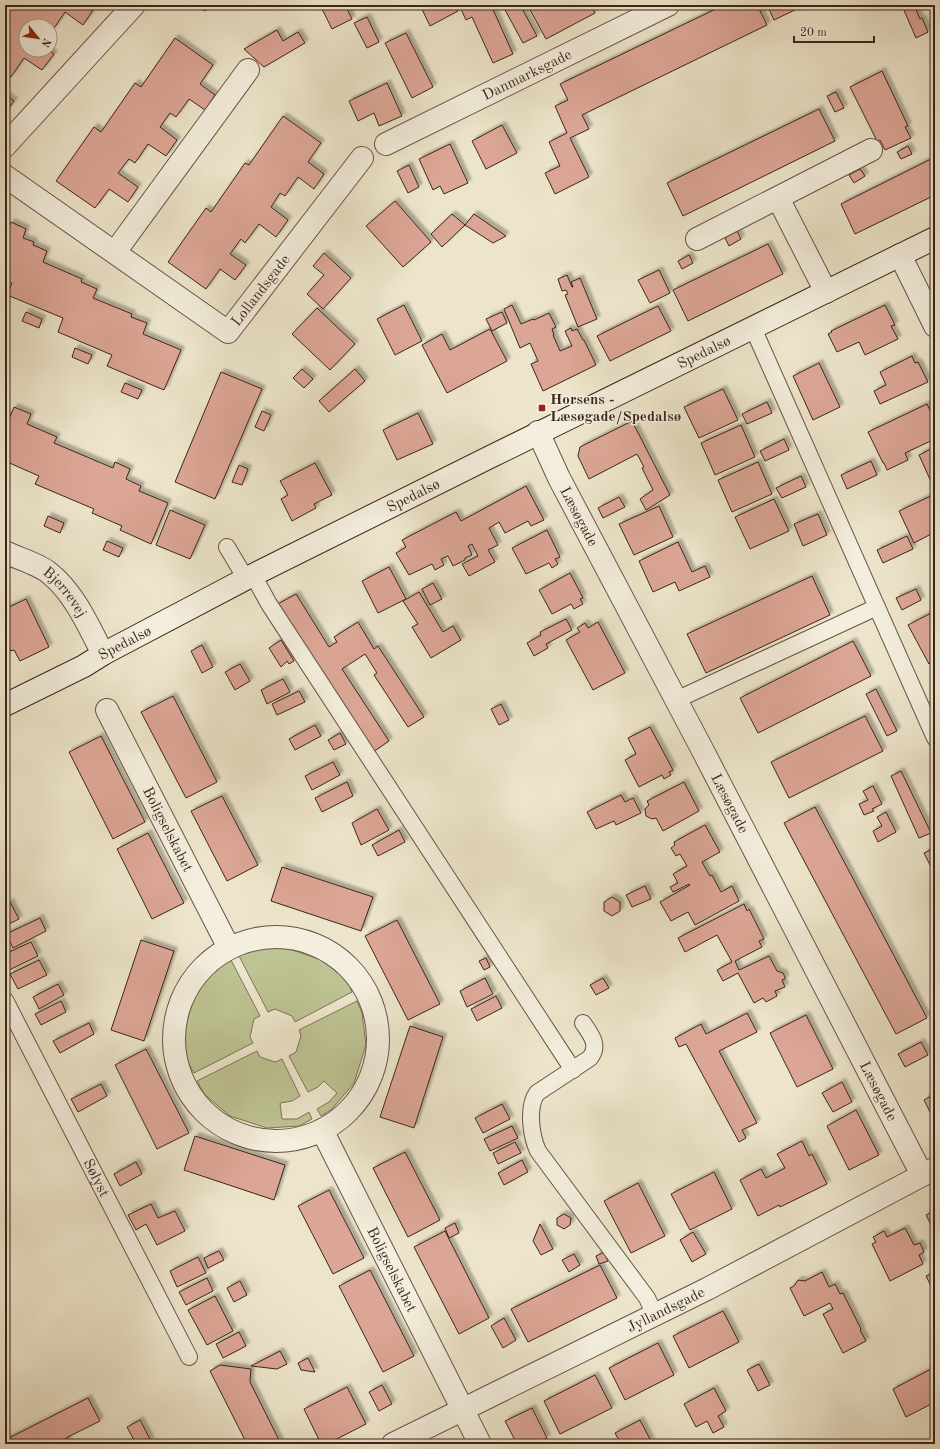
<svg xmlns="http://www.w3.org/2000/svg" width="940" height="1449" viewBox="0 0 940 1449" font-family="'Old Standard TT',serif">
<defs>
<filter id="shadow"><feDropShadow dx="3.5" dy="-3.5" stdDeviation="1" flood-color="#0004"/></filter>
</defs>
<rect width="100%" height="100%" fill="#ede5cb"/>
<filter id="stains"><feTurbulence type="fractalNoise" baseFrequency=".005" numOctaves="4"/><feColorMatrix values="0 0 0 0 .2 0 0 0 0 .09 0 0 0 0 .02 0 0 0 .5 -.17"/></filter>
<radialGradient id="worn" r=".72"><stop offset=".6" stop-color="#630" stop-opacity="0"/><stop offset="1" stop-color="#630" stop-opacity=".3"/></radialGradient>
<g fill="#bec393" stroke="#7d7457">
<path d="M281 946 321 960 347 980 352 992 295 1022 292 1016 275 1009 268 1012 239 956 252 950Z"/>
<path d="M231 960 260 1016 254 1019 250 1037 253 1043 194 1073 186 1059 184 1030 196 992 219 966Z"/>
<path d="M357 1001 362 1013 366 1045 354 1083 332 1109 321 1116 317 1109 329 1102 337 1093 324 1081 318 1087 308 1092 289 1056 296 1052 301 1036 299 1030Z"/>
<path d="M257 1051 260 1057 275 1062 282 1059 300 1096 292 1101 280 1103 282 1119H297L309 1112 312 1119 299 1126 267 1128 230 1116 205 1095 197 1081Z"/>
</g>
<g fill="#dca696" stroke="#3c241b" filter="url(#shadow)">
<path d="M5 5H87L93 10 83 25 65 12 52 31 50 29V26H26V50H48L54 54 42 70 24 58 11 77 6 73 5 75Z"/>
<path d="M201 5H215L204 11Z"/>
<path d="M320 5H335L337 9 345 5 352 19 332 29Z"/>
<path d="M420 5H455L458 11 430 26Z"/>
<path d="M459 5H491L513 54 493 63 472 17 466 20Z"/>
<path d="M510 5H520L537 36 523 43 504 8Z"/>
<path d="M534 5H591L595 13 546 39 529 8Z"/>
<path d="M724 5H757L767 25 582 115 589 129 570 138 589 177 555 194 545 173 560 166 549 142 567 133 555 106 568 100 560 84Z"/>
<path d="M767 5H805L774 20Z"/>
<path d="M910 5H914L920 19 922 18 928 32 916 38 903 8Z"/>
<path d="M367 17 379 42 367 48 354 23Z"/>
<path d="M277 30 283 41 298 32 305 43 264 67 244 49Z"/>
<path d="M406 33 433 87 412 98 385 43Z"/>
<path d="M175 38 213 65 200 84 215 95 205 110 189 99 176 117 170 113 160 127 177 140 166 156 148 144 135 163 129 159 118 173 138 187 128 202 109 189 95 208 56 181 94 127 101 132 135 83 141 87Z"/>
<path d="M882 71 908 126 905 127 911 138 885 150 880 140 877 141 850 87Z"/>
<path d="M387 83 402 116 379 126 374 113 358 121 349 101Z"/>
<path d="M836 92 844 108 835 112 827 96Z"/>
<path d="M5 95 14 101 5 113Z"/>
<path d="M819 109 835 141 683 216 667 183Z"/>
<path d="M283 116 321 143 308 162 324 174 314 189 298 177 285 196 280 193 271 207 288 220 276 237 259 224 245 243 241 239 230 254 246 265 235 280 220 269 206 289 168 262 206 208 211 212 245 163 249 165Z"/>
<path d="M502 125 517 153 486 169 472 141Z"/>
<path d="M450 144 468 183 444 194 440 186 433 190 419 159Z"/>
<path d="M908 146 912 154 901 159 897 152Z"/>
<path d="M935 157V195L855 234 841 204Z"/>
<path d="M409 165 419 187 408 193 397 171Z"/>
<path d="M860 169 865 176 854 183 849 175Z"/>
<path d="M395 201 431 242 403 267 366 226Z"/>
<path d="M452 214 465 225 442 247 431 234Z"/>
<path d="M474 214 506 236 493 243 465 225Z"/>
<path d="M11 222 26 229 23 238 34 242 33 245 47 251 43 262 82 279 81 282 97 289 93 298 132 314 131 317 147 323 143 334 181 350 164 390 107 366 112 355 58 332 63 318 7 295 12 283 5 280V231L6 232Z"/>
<path d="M737 231 741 239 729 246 725 238Z"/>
<path d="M768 244 783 274 688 321 673 290Z"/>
<path d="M324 253 351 278 323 309 307 294 324 275 313 266Z"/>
<path d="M689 255 693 263 682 269 678 261Z"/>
<path d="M659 270 670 293 650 303 638 280Z"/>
<path d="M567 275 572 287H573L571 282 580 278 597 319 578 327 565 295 568 294 566 290 562 291 558 279Z"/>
<path d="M404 305 422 341 395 355 377 319Z"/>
<path d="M512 305 521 324 533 319 534 320 549 313 556 327 552 329 554 335H553L560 351 572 346 565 331 571 328 572 331 577 329 583 340H584L596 365 543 391 531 364 538 361 530 343 520 348 504 309Z"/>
<path d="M885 305 895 325 891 326 898 339 865 355 859 342 837 352 828 334 832 332 831 331Z"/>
<path d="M658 306 671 331 610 361 597 336Z"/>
<path d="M317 308 355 344 330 370 292 334Z"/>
<path d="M26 312 42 319 39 328 22 321Z"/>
<path d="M502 312 507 323 492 331 486 319Z"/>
<path d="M490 329 507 361 447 393 422 345 442 334 450 350Z"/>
<path d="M75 348 92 355 88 364 72 357Z"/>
<path d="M912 356 915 363 918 362 928 382 880 404 874 391 886 385 880 372Z"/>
<path d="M819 363 840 407 813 420 793 376Z"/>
<path d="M302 369 313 379 304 388 293 378Z"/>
<path d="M355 369 365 381 329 412 319 401Z"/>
<path d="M221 372 262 389 215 499 175 482Z"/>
<path d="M125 383 142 390 138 399 121 392Z"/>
<path d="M723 389 738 420 699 438 684 407Z"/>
<path d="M767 402 772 413 747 424 742 414Z"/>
<path d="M927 404 935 421V439L905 453 908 460 887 470 884 463H883L868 432Z"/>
<path d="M14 407 31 414 27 424 57 437 54 443 113 468 115 462 130 469 126 479 141 486 139 491 168 503 151 544 120 530 122 526 92 513 94 509 35 484 39 476 5 461V415L10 417Z"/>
<path d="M262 411 271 415 264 431 255 427Z"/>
<path d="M418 413 433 444 397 460 383 430Z"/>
<path d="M632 421 670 495 646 510 640 499 653 490 642 468 644 467 637 454 589 479 578 456 580 447Z"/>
<path d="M741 425 755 457 715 475 701 443Z"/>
<path d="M784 439 789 450 765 461 760 451Z"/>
<path d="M935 447V483L932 484 919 455Z"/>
<path d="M871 461 877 475 847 489 841 475Z"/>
<path d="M758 462 772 494 732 512 718 480Z"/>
<path d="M315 463 332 495 314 504 316 508 292 521 281 499 288 495 280 481Z"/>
<path d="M239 465 248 469 242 485 232 482Z"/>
<path d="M801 476 806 487 782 498 776 488Z"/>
<path d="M526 486 544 520 531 526 528 521 505 533 499 522 489 528 498 545 488 550 495 562 469 576 462 564 478 556 472 544 468 546 472 555 465 558V560L453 566 448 556 441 559 444 565 435 570 432 564 409 575 396 553 406 547 402 540 456 512 461 521Z"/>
<path d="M935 494V532L914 543 899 511Z"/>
<path d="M619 497 625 507 603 518 598 508Z"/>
<path d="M774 499 789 531 750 549 735 517Z"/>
<path d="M659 506 673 537 634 555 619 524Z"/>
<path d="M170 510 205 525 190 559 156 545Z"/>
<path d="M818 514 827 535 803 546 794 524Z"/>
<path d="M48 516 64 523 60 533 44 526Z"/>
<path d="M547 530 560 557 555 559 558 564 552 568 549 563 526 574 512 548Z"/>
<path d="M907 536 913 549 883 563 877 550Z"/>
<path d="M107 541 123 548 119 557 103 550Z"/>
<path d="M678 542 692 572 705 566 710 577 679 591 675 582 653 592 639 561Z"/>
<path d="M389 567 406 599 378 613 362 581Z"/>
<path d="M570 573 583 598 580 599 583 604 574 609 571 604 552 614 539 590Z"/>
<path d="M812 576 830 615 706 673 687 634Z"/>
<path d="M433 583 442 599 430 605 422 589Z"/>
<path d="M916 589 921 600 902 610 896 598Z"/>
<path d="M419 592 443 632 453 626 461 640 431 658 412 627 418 624 403 601Z"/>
<path d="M296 594 329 647 337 642 334 637 358 622 374 649 378 646 424 717 408 727 374 675 377 673 365 654 342 669 389 741 373 752 276 605Z"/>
<path d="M26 599 49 647 20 661 14 650 11 651 7 644 5 645V637L7 636 5 631V609Z"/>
<path d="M935 611V660L929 664 908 625Z"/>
<path d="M566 619 572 630 546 644 548 648 534 656 527 643 541 635 540 632Z"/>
<path d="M598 622 625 673 593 690 566 640 580 632 577 628 585 623 588 628Z"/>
<path d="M281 640 294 661 289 664 287 661 281 667 269 648Z"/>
<path d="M853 641 871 676 758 733 740 698Z"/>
<path d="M202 645 213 667 202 673 191 651Z"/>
<path d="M240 664 250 681 235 690 225 672Z"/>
<path d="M283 679 290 692 267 704 261 690Z"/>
<path d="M876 689 897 731 887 736 866 694Z"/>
<path d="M299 691 305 702 277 715 272 704Z"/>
<path d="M173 696 217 782 186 798 141 712Z"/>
<path d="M501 704 509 720 499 725 491 709Z"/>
<path d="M865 716 883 751 789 798 771 762Z"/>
<path d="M315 725 321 736 295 750 289 739Z"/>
<path d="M650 727 673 770 669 772 671 775 664 779 662 775 639 787 625 760 636 754 628 738Z"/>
<path d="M340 733 346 744 334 750 328 740Z"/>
<path d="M101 736 145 822 113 839 69 752Z"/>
<path d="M333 762 340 775 312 790 305 776Z"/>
<path d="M901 771 931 833 919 838 891 776Z"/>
<path d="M347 782 353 796 322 812 315 798Z"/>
<path d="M684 782 699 811 663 831 656 818 652 819 646 816 645 809 649 805 647 801Z"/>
<path d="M873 786 882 804 872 809 874 811 864 815 859 804 868 800 863 791Z"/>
<path d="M621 795 625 802 633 798 641 813 616 825 614 821 596 829 587 812Z"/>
<path d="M222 796 258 865 227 881 191 811Z"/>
<path d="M815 807 927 1018 896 1034 784 823Z"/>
<path d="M377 809 389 830 361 845 352 823Z"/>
<path d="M886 812 896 832 878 842 873 831 882 826 877 817Z"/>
<path d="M705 825 720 852 702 862 710 876 712 875 721 892 732 886 739 901 695 925 688 912 671 921 660 902 690 885 689 884 673 892 670 887 678 883 673 874 687 866 680 854 676 856 671 848 675 845 674 842Z"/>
<path d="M399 830 405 842 378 856 372 845Z"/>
<path d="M148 833 184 903 152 919 117 849Z"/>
<path d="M935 848V875L924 853Z"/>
<path d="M282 867 373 897 361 931 271 901Z"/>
<path d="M645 886 651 899 632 907 626 895Z"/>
<path d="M612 897 620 902V911L612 916 604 911V902Z"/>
<path d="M10 902 19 919 5 926V904Z"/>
<path d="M744 904 747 911 749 909 764 939 759 941 762 947 735 961 739 970 769 956 777 971 783 973 785 977V979L782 980 785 987 775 991 777 996 766 1002 763 998 754 1003 738 973 723 981 717 970 732 962 717 935 685 952 678 938Z"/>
<path d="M40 918 46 931 13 948 6 934Z"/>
<path d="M397 920 440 1004 408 1020 365 936Z"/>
<path d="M141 940 174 951 144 1041 111 1030Z"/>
<path d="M31 942 38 956 5 972V954Z"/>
<path d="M486 958 490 967 484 970 479 961Z"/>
<path d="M39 960 47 975 18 989 10 974Z"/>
<path d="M485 978 493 994 467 1007 460 991Z"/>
<path d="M603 978 609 988 596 995 590 985Z"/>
<path d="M58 984 64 995 39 1009 33 997Z"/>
<path d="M496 996 502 1008 477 1021 471 1009Z"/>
<path d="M61 1001 66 1012 41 1025 35 1014Z"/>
<path d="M747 1013 757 1032 719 1051 757 1123 742 1130 746 1138 739 1142 686 1044 679 1047 675 1038 701 1024 706 1034Z"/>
<path d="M806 1015 833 1069 797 1087 770 1033Z"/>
<path d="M89 1023 94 1034 60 1053 53 1041Z"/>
<path d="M410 1026 443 1037 414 1128 380 1117Z"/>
<path d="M921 1042 928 1055 905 1067 898 1054Z"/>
<path d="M146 1049 189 1133 157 1149 115 1065Z"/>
<path d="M842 1082 852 1102 833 1112 822 1093Z"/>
<path d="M101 1084 107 1096 78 1112 71 1099Z"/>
<path d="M935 1094V1122L924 1100Z"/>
<path d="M502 1104 510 1119 483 1133 475 1118Z"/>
<path d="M856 1110 879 1155 849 1170 827 1126Z"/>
<path d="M512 1126 518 1138 490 1151 484 1139Z"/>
<path d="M195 1136 285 1165 274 1200 184 1170Z"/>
<path d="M802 1141 809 1156 812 1154 827 1184 780 1207 779 1205 758 1216 740 1180 761 1169 766 1178 785 1168 777 1154Z"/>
<path d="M515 1142 521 1153 498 1164 493 1153Z"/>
<path d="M405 1152 440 1220 408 1237 373 1168Z"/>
<path d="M522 1160 528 1172 504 1185 498 1173Z"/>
<path d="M136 1162 142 1174 120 1186 114 1174Z"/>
<path d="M714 1172 732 1209 690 1230 671 1194Z"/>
<path d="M638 1183 665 1236 631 1253 604 1201Z"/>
<path d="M329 1190 364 1258 333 1274 298 1206Z"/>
<path d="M151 1204 158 1218 175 1211 185 1231 157 1245 146 1224 136 1230 128 1215Z"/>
<path d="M935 1210V1238L933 1239 930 1233 934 1231 926 1215Z"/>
<path d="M564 1214 571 1218 570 1225 564 1229 557 1225V1218Z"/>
<path d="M455 1223 459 1233 449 1238 445 1228Z"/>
<path d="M540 1224 553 1249 541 1255 533 1241Z"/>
<path d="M905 1228 914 1245 920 1243 924 1252 919 1255 923 1264 890 1281 872 1244 876 1242 873 1237 884 1231 887 1237Z"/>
<path d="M445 1231 489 1318 459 1334 414 1247Z"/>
<path d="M693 1232 706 1254 692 1262 680 1240Z"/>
<path d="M219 1251 224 1260 208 1268 204 1258Z"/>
<path d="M604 1252 608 1261 599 1264 596 1256Z"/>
<path d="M574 1254 580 1265 569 1272 562 1260Z"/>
<path d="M198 1257 206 1273 177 1287 170 1271Z"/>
<path d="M600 1265 617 1298 528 1342 511 1309Z"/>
<path d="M370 1270 414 1356 383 1372 339 1286Z"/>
<path d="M822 1272 829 1287 835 1284 840 1294 843 1293 861 1329 860 1330 866 1341 843 1353 823 1314 833 1309 830 1303 804 1316 790 1288 794 1286 798 1280 805 1281Z"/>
<path d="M935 1272V1294L926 1276Z"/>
<path d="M207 1278 213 1291 186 1305 179 1292Z"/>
<path d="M240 1281 247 1295 234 1302 227 1288Z"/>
<path d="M215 1296 233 1331 207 1345 188 1310Z"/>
<path d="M723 1311 739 1342 689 1368 673 1336Z"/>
<path d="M504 1318 516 1340 503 1348 491 1326Z"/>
<path d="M239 1332 246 1346 223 1358 216 1344Z"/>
<path d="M658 1343 674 1375 625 1400 609 1368Z"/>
<path d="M280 1351 287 1364 277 1369 251 1366Z"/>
<path d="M308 1358 315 1372 301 1370 298 1363Z"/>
<path d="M759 1364 770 1385 758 1391 747 1370Z"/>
<path d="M220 1365 251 1369 250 1382 281 1444H247L210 1371Z"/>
<path d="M935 1367V1402L906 1417 893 1389Z"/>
<path d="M595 1375 612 1408 560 1434 544 1401Z"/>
<path d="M382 1385 392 1404 379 1411 369 1392Z"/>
<path d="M347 1387 366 1424 327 1444H321L304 1409Z"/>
<path d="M714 1388 726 1411 718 1416 724 1427 713 1433 707 1421 696 1427 684 1404Z"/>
<path d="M88 1398 100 1421 66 1438 69 1444H5V1440Z"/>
<path d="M532 1408 547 1438 534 1444H517L505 1421Z"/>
<path d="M140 1420 151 1441 146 1444H136L127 1427Z"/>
<path d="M640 1420 651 1441 645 1444H621L615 1433Z"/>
</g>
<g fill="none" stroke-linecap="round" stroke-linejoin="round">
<defs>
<g id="lane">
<path d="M753 328 935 738"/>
<path d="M227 547 246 579"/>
<path d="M253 575 269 604 573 1070"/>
<path d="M676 700 877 607"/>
<path id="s1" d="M5 1000 189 1357"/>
<path d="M583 1023C591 1035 600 1045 590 1058L537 1093C527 1107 531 1136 538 1151L647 1298 655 1315"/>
</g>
<g id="street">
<path id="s2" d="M386 144 668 5"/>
<path d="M5 146 134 5"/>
<path id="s3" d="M5 176 228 332 362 158"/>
<path d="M778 198 826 292"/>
<path d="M697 239 871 150"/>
<path d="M115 252 248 70"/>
<path d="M900 255 935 326"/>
<path id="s4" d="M538 432 559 478 702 749 922 1175"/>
<path id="s5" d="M5 552C17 558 38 564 48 572 74 592 88 625 103 654"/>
<path id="s6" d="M107 710 229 948"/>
<circle cx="276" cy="1039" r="102"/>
<path id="s7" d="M322 1130 480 1444"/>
<path id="s8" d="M393 1444 707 1289 934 1169"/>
</g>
<g id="secondary">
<path id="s9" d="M5 705 84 666 103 654 253 575 488 458 935 238"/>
</g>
</defs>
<use href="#lane" stroke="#685447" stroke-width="18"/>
<use href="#street" stroke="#685447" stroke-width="24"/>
<use href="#secondary" stroke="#3c241b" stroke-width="24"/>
<use href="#lane" stroke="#f3eedd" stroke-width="16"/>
<use href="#street" stroke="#f3eedd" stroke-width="22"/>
<use href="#secondary" stroke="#f3eedd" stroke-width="22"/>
</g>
<rect fill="#8f2418" stroke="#f3eedd" stroke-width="1.5" x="538" y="404" width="8" height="8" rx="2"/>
<g text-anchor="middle" stroke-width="3" stroke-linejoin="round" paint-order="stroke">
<g font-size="15" fill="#3c241b" stroke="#f3eedd">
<text dy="5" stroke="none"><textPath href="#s2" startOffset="157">Danmarksgade</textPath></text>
<text dy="5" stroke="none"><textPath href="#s3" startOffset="325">Lollandsgade</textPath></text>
<text dy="5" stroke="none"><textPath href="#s9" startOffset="783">Spedalsø</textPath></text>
<text dy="5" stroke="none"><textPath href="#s9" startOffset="459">Spedalsø</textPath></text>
<text dy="5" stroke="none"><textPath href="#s4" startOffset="94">Læsøgade</textPath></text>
<text dy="5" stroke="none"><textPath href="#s5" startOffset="74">Bjerrevej</textPath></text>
<text dy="5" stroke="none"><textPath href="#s9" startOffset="135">Spedalsø</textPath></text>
<text dy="5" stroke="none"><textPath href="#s4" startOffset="418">Læsøgade</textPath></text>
<text dy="5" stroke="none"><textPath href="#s6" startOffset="134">Boligselskabet</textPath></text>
<text dy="5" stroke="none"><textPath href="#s4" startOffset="742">Læsøgade</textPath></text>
<text dy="5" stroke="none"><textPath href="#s1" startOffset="200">Sølyst</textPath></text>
<text dy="5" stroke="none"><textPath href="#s7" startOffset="156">Boligselskabet</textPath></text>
<text dy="5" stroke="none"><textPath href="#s8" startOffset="304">Jyllandsgade</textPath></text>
</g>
<g font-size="15" font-weight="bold" fill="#3c241b" stroke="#f3eedd" text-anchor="start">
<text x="550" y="404">Horsens -<tspan x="550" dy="17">Læsøgade/Spedalsø</tspan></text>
</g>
</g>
<rect width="940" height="1449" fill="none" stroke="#ede5cb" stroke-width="20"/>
<rect x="6" y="6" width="928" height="1437" fill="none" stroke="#3c241b" stroke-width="2"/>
<rect x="10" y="10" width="920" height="1429" fill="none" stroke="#3c241b"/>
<g transform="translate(38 38) rotate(120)"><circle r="19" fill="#f3eedd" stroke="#aa9d8f"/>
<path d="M0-3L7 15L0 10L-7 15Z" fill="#8f2418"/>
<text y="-6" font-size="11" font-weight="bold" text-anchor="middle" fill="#3c241b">N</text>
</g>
<path d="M794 36v6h80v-6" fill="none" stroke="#3c241b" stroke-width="2"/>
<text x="800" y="36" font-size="12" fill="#3c241b" stroke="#f3eedd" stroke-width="3" paint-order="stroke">20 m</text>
<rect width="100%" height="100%" filter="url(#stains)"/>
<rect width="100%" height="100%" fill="url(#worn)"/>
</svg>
